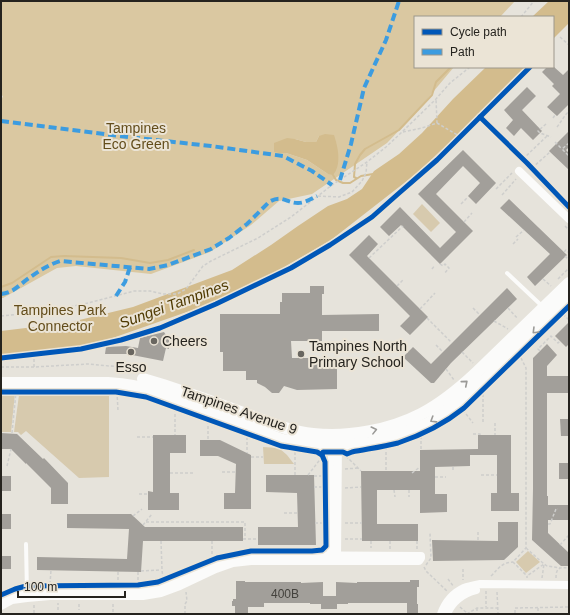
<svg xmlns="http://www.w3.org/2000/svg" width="570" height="615" viewBox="0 0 570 615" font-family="Arial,sans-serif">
<rect width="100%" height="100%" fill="#e6e3db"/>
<g fill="#d7caae">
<path d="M422 204 440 223 431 232 413 214Z"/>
<path d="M1 393H15L11 432H1Z"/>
<path d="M19 395 109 396V477L79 478 26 431 21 435 18 432H14Z"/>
<path d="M263 447 279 448 287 455 294 464H264Z"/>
<path d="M528 551 540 562 526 573 516 562Z"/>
</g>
<path fill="#dac8a1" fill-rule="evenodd" d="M1 1H515L500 17H415V67H454L412 117 387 143 312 194 279 201 251 225 210 252 151 274 76 266 57 268 3 298H1V101L3 96 1 95ZM319 136 328 174 307 160 286 153 295 139 306 142H316Z"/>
<g fill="#d3bc8d">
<path d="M549 1H569V23L553 39V17H532Z"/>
<path d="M486 67H525L451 141 417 173 331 240 265 278 201 307 104 341 64 349 34 351 1 356V331L67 323 133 307 232 270 271 245 298 226 328 206 347 199 362 189 374 171 399 154 422 133 453 99Z"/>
<path d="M325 134 334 135C338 147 342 165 333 175L328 174 307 160 286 153H279L274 152V143L287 138 295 139 306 142H316L319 136Z"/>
</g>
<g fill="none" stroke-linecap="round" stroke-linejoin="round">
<g stroke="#d3bc8d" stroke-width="2">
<path d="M333 175 336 180 343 183H350L361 176 373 174"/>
<path d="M356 178 354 177 355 164 360 155 365 149 399 130 432 95 436 82 451 67"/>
<path d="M1 287 12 283 51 257 64 256 121 258 150 263 168 260 194 250"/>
</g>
</g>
<g fill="#a29f9a">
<path d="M547 67H554L563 75 569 69V104L557 116 547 107 560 94 552 86 554 84 542 72Z"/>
<path d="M527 87 536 96 522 110 542 131 533 140 521 128 514 136 506 128 513 120 504 110Z"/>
<path d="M569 131V147L566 150 569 153V170L549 151Z"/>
<path d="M463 150 496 183 476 204 468 196 480 183 463 166 436 194 473 231 440 264 401 225 389 236 380 227 400 207 440 248 456 232 418 194Z"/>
<path d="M509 199 567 255 535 286 527 277 550 254 500 208Z"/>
<path d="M369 235 378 244 367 256 428 317 410 335 400 326 410 316 349 255Z"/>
<path d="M310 286H324V294H322V315L379 314V331H322V341H291L292 358H337V389L297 390 284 386 279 393H272L265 387 257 383V380H246V371H223V352H220V314H280V302H282V293H310Z"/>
<path d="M507 288 517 299 451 363 434 383H431L403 357 413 347 431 364Z"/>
<path d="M569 322V344L566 347 555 336Z"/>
<path d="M164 332 169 340V349L166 348 163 361 127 354H105L106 347 126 346 138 348 140 338Z"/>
<path d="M547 344 557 355 547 366V376H569V393H547V496H548V505H569V520H548V533L569 553V566H561L532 540 533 489V358Z"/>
<path d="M560 419H569V436H561Z"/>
<path d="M1 433 17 434 43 459 44 458 68 483V504H51V488L26 463V464L11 449H1Z"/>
<path d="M153 435H186V453H170V493H179V510H148V491L153 492Z"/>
<path d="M478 435H511V493H519V511H491V493H497V455H470V466L435 467V494H447V512L420 513V490H377V524H418V541H362L361 471H420V450L478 449Z"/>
<path d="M200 440H220L251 455V509H224V493H235L236 464 218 456H200Z"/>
<rect x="559" y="463" width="10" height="16"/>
<path d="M266 475H314L316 545H258V527H298L297 493 266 492Z"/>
<rect x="1" y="476" width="10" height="15"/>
<rect x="1" y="514" width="10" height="15"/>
<path d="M67 514H131L145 527H243V541H143L141 572 37 570V557L127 559 129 529 67 528Z"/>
<path d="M498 522H518V547L504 560 433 561 432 540 498 541Z"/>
<rect x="1" y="556" width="10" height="13"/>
<path d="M410 580H419V587H417V604H418V614H407V603H348V604H337V609H321V604H310V603H264V607H248V614H235V606H232V601H233V599H236V581H245V582H301V583L323 582V596H336V582L357 583V582H410Z"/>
</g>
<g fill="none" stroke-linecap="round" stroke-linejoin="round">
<g stroke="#cececc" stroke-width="1.5" stroke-dasharray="3 2" stroke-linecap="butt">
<path d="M521 17 534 1"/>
<path d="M560 37 569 45"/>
<path d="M553 118 555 115"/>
<path d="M437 123 461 137"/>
<path d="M546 124 538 131 540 133 551 137"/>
<path d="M557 127C561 122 564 116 569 111"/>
<path d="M403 132 422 128 437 123 436 99"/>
<path d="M555 142 562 149"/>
<path d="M569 143 562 149 569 156"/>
<path d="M523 159 547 136"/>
<path d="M532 168 550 152"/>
<path d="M496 189 512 173"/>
<path d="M502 195 516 179"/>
<path d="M318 196 339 197 352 192 362 181 366 173 367 162"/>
<path d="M461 204 468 197"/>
<path d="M464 222 472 213"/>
<path d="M565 226 569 230"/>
<path d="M516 237 524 230"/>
<path d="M513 244 518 239"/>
<path d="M564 252 566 250 569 253"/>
<path d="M565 256 569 260"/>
<path d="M369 258 403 226"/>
<path d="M440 264 443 266 445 264 449 268 444 274"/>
<path d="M432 269 435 265"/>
<path d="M543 279 551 286"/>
<path d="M558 279 569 268"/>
<path d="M397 286 403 280"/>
<path d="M473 308 480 315"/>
<path d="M508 308 518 319"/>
<path d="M420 309 435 293"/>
<path d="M563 314 569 320"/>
<path d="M1 316 41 312 84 304 134 291H150L163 294H177L186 289 203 266 211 261 258 238 291 217 332 185 367 162 386 147 402 132 436 99 450 83 470 67"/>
<path d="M427 318 452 343"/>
<path d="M494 321 508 329"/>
<path d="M436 345 443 352"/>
<path d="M540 351 538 349 551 336 558 343 560 341"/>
<path d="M462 352 473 363"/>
<path d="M521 358 526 368V548L513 562 527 576V578"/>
<path d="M1 367H34L88 364 143 369"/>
<path d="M34 367V354"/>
<path d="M446 369 454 380"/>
<path d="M117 392 118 411"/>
<path d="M483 394V422"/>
<path d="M175 409V435"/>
<path d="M463 410 473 423"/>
<path d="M208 421V440"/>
<path d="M495 423V435"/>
<path d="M12 433 16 392"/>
<path d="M473 434H480V435"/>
<path d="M421 436V450"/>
<path d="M137 437H153"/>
<path d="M247 437V453"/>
<path d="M386 447V471"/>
<path d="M295 452V475"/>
<path d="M346 456 361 471"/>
<path d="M251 457H263"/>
<path d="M7 466 11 449"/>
<path d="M453 467V472"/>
<path d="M345 469 358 468"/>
<path d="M222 472H236"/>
<path d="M170 473H193"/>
<path d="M412 473 420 467"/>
<path d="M308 475 322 457"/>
<path d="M481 475H497"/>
<path d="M314 476H324"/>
<path d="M435 477H446"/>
<path d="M314 487H325"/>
<path d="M345 488 361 487"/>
<path d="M394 490 395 497"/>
<path d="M409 490V497"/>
<path d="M139 494H148"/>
<path d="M284 513H298"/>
<path d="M133 516 142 509"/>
<path d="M146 522H245V539"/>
<path d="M315 523H324"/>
<path d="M345 523H362"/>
<path d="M548 524H550L556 509H558"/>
<path d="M143 525 152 514"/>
<path d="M478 532V540"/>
<path d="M243 539H258"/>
<path d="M345 539H362"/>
<path d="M161 541 162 570 163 578"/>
<path d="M212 541V558"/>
<path d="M371 541V548"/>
<path d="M390 541V549"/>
<path d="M417 541V549"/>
<path d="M560 545 569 535"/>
<path d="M526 548 544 564 527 576"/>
<path d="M426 565 431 558 430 533"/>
<path d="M424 567 426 571 447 591"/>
<path d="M463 569V580"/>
<path d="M141 571 161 570"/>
<path d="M118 572V584"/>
<path d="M138 572V584"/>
<path d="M491 576C499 568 501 563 513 562"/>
<path d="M542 578 544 564 547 566 560 568"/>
<path d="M556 578C556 568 559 567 569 568"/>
<path d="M448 579 454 587"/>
<path d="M50 584 51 570"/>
<path d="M486 591V607"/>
<path d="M497 592 498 613"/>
<path d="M79 604V610"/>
<path d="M113 604V614"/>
<path d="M34 605V614"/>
<path d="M460 607 467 613"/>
<path d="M477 608V614"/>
<path d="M538 608V614"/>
<path d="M58 610V603"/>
<path d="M515 613V608L569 607"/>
<path d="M185 614V604L187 601 186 592"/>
<path d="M467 614 477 608H498"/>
</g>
<g stroke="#fbfbfa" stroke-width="4">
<path d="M507 273 542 306"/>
<path d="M26 544 27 593"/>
</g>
<g stroke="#fbfbfa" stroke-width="8">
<path d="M519 171 569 219"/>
<path d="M331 560 332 441"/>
<path d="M337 560 338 442"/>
<path d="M1 600 11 596 26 592H138L166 586 215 564 232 558 251 555 421 556V558L419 561H251L233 563 216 569 180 586 161 593 143 596H50L27 598 12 600 1 606"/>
<path d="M441 614C445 603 453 593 464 588 469 586 475 585 480 584L569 585"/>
<path d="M447 614C452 602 463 593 476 590"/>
</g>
<g stroke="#fbfbfa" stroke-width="12">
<path d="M143 379 163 385C190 394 216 403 243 413 266 421 288 431 313 434 348 438 390 430 421 414 442 403 460 388 477 372L569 283"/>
<path d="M1 383H108C126 384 143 387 161 393L282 440 311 445 323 446H338L370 443 412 430 427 424 443 414 484 381 569 296"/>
</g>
<g stroke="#3c9ce0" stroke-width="4" stroke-dasharray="8 4" stroke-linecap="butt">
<path d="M1 121 128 137 211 146 283 156 312 171 332 185"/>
<path d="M340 180 351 144 364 88 386 40 399 1"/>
<path d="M1 294C13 293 19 285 29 278 39 271 48 265 60 261L149 269 168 265 211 249 229 238 247 224 269 202C282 194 286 203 298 203 305 203 311 199 317 196"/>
<path d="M116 296 125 282 130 267"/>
</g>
<defs>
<g id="cycleway">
<path d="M480 117 527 163 569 207"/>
<path d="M1 358 81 349 121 340 160 328 216 304 291 268 330 245 372 217 398 194 437 160 530 67"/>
<path d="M1 392H116L146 397 281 446 317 452 322 455 325 462 326 546 322 550 312 551H251L217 558 158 582 138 585 26 586 15 589 1 595"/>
<path d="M322 455 323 452H343L347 454 352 452C367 449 383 447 398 443 422 435 444 424 464 408L569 306"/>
</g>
</defs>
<use href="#cycleway" stroke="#ebe4d6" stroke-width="8"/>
<use href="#cycleway" stroke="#0057b8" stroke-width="5"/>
</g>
<defs><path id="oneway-chevron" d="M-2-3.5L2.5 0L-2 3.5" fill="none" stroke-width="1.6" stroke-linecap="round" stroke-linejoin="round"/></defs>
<g stroke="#9b9a97">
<use href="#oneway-chevron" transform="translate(535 331) rotate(135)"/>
<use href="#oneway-chevron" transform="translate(465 383) rotate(-40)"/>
<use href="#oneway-chevron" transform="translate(433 420) rotate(148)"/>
<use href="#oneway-chevron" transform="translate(374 430) rotate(-14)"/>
</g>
<g fill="#696660" stroke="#ebe4d6" stroke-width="1.5">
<circle cx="154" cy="341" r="4"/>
<circle cx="131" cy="352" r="4"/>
<circle cx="301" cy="354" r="4"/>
</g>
<g text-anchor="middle" stroke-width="4" stroke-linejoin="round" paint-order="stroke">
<g font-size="12" fill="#44423d">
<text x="285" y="598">400B</text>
</g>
<g font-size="14" fill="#634d1b" stroke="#ebe4d6">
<text x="136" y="133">Tampines<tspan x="136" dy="16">Eco Green</tspan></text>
<text x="60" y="315">Tampines Park<tspan x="60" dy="16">Connector</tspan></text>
</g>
<g font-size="14" fill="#25231e" stroke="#ebe4d6" text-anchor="start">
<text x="162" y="346">Cheers</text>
<text x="309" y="351">Tampines North<tspan x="309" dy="16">Primary School</tspan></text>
<text x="131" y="372" text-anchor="middle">Esso</text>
</g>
<g font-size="14" fill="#25231e" stroke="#ebe4d6">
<text transform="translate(239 410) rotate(19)" y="5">Tampines Avenue 9</text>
</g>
<g font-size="15" font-style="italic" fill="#4f3a02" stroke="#ebe4d6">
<text transform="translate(174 304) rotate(-20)" y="5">Sungei Tampines</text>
</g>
</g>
<rect width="570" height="615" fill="none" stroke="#25231e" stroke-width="4"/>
<rect x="414" y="16" width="140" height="52" fill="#ebe4d6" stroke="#9c978c"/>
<rect x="422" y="29" width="20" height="6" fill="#0057b8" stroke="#9c978c"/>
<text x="450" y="36" font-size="12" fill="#25231e">Cycle path</text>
<rect x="422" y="49" width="20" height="6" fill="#3c9ce0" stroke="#9c978c"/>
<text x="450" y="56" font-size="12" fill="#25231e">Path</text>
<path d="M18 591v6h107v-6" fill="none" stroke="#25231e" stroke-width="2"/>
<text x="24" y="591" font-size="12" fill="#25231e" stroke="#ebe4d6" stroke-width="3" paint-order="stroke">100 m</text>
</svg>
